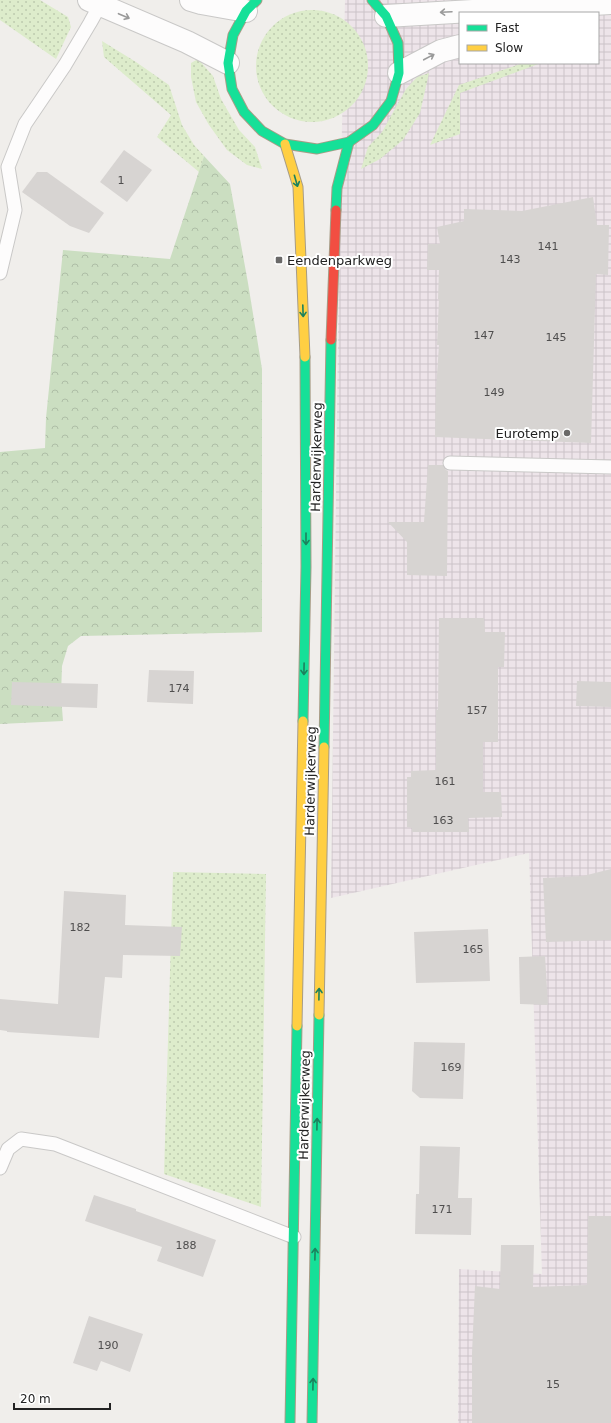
<svg xmlns="http://www.w3.org/2000/svg" width="611" height="1423" viewBox="0 0 611 1423" font-family="'DejaVu Sans',sans-serif">
<defs>
<pattern id="industrial-grid" width="8" height="8" patternUnits="userSpaceOnUse"><rect width="8" height="8" fill="#ede4e9"/><path d="M0 4h8M4 0v8" fill="none" stroke="#cbc3c8"/></pattern>
<pattern id="grass-dots" width="8" height="8" patternUnits="userSpaceOnUse"><rect width="8" height="8" fill="#ddeccb"/><path d="M2 2h.1M6 6h.1" fill="none" stroke="#bdcaae" stroke-width="1.8" stroke-linecap="round"/></pattern>
<pattern id="forest-crowns" width="20" height="18" patternUnits="userSpaceOnUse"><rect width="20" height="18" fill="#cbdec1"/><path d="M2 6a3 3 0 1 1 6 0M12 15a3 3 0 1 1 6 0" fill="none" stroke="#aebea6"/></pattern>
</defs>
<rect width="100%" height="100%" fill="#f0eeeb"/>
<path fill="url(#industrial-grid)" fill-rule="evenodd" d="M345 0H611V1423H458L459 1269 542 1274 529 853 331 898 339 254ZM460 13H598V63H460Z"/>
<g fill="url(#grass-dots)">
<path d="M0 0H40L68 17 71 27 56 59 0 20Z"/>
<circle cx="312" cy="66" r="56"/>
<path d="M102 41 136 62 169 85 182 125 194 145 204 156 199 172 157 137 171 115 104 57Z"/>
<path d="M198 59 213 76 221 99 239 130 255 147 262 169 247 165 227 150 209 125 196 102 191 77V63Z"/>
<path d="M523 63H541L460 93V134L430 145 459 85Z"/>
<path d="M429 73 420 113 403 140 380 159 361 169 368 147 382 132 406 89 417 77Z"/>
<path d="M173 872 266 874 261 1207 164 1174Z"/>
</g>
<path fill="url(#forest-crowns)" d="M204 156 230 184 248 283 262 369V632L81 636 68 646 62 666 61 695 63 721 0 724V452L45 448 46 418 63 250 170 259Z"/>
<g fill="#d7d4d2">
<path d="M124 150 152 170 127 202 100 182Z"/>
<path d="M37 172H47L104 213 89 233 70 226 22 192Z"/>
<path d="M593 197 597 225H609L608 275 596 274 591 443 435 437 436 390 439 345H437L439 299H438L439 270H427L428 244H440L437 227 464 221V209L522 211Z"/>
<path d="M428 465H443L446 470 448 471 447 576 407 575V542L388 522H424Z"/>
<path d="M439 618H484L485 632H505L504 667H498V742H483V792H501L502 817 468 818 469 832H412V828L407 827V777H411V771L436 770V709L438 710Z"/>
<path d="M149 670 194 671 193 704 147 702Z"/>
<path d="M577 681 611 682V707L576 706Z"/>
<path d="M12 682 98 684 97 708 11 705Z"/>
<path d="M611 869V940L546 942 543 878 583 876Z"/>
<path d="M64 891 126 895 125 925 182 927 180 956 123 955 122 978 105 977 99 1038 7 1032V1031L0 1030V999L58 1004Z"/>
<path d="M488 929 490 981 416 983 414 932Z"/>
<path d="M545 956 548 1005 520 1004 519 957Z"/>
<path d="M414 1042 465 1043 463 1099 420 1098 412 1091Z"/>
<path d="M420 1146 460 1147 458 1198H472L471 1235 415 1234 416 1194H419Z"/>
<path d="M94 1195 136 1209V1211L216 1240 203 1277 157 1261 162 1247 85 1221Z"/>
<path d="M588 1216H611V1423H472V1353L475 1286 500 1289 501 1245H534L533 1287 587 1285Z"/>
<path d="M89 1316 143 1334 130 1372 101 1361 97 1371 73 1363Z"/>
</g>
<g fill="none" stroke-linecap="round" stroke-linejoin="round">
<defs>
<g id="lane">
<path d="M0 273 15 210 8 167 25 124 65 65 90 23 100 5 101 0"/>
<path d="M450 463 611 467"/>
<path d="M0 1168 8 1149 21 1139 55 1144 294 1237"/>
</g>
<g id="street">
<path d="M89 0 187 42 228 63"/>
<path d="M191 0 201 3 246 11"/>
<path d="M386 16 611 3"/>
<path d="M399 73 441 51 460 46"/>
</g>
<g id="fast">
<path d="M257 0 246 11 233 35 228 63 232 89 244 112 262 131 285 144 317 149 349 142 373 125 391 101 399 73 398 43 386 16 372 0"/>
<path d="M336 210 337 188 349 142"/>
<path d="M303 721 306 567 305 357"/>
<path d="M324 747 331 340"/>
<path d="M290 1423 297 1026"/>
<path d="M312 1423 319 1015"/>
</g>
<g id="slow">
<path d="M285 144 298 187 305 357"/>
<path d="M319 1015 324 747"/>
<path d="M297 1026 303 721"/>
</g>
<path id="jam" d="M331 340 336 210"/>
</defs>
<use href="#lane" stroke="#c9c8c7" stroke-width="15"/>
<use href="#street" stroke="#c9c8c7" stroke-width="24"/>
<use href="#fast" stroke="#a79c86" stroke-width="11"/>
<use href="#slow" stroke="#a79c86" stroke-width="11"/>
<use href="#jam" stroke="#a79c86" stroke-width="11"/>
<use href="#lane" stroke="#fdfcfc" stroke-width="13"/>
<use href="#street" stroke="#fdfcfc" stroke-width="22"/>
<use href="#fast" stroke="#16e098" stroke-width="9"/>
<use href="#slow" stroke="#ffcf43" stroke-width="9"/>
<use href="#jam" stroke="#f24e42" stroke-width="9"/>
</g>
<defs><path id="oneway-shaft" d="M-6 0H5M1.5-3L5.5 0L1.5 3" fill="none" stroke-width="1.6" stroke-linecap="round" stroke-linejoin="round"/></defs>
<g stroke="#9a9a9a">
<use href="#oneway-shaft" transform="translate(446 12) rotate(177)"/>
<use href="#oneway-shaft" transform="translate(124 16) rotate(23)"/>
<use href="#oneway-shaft" transform="translate(429 57) rotate(-28)"/>
</g>
<g stroke="#1c815d">
<use href="#oneway-shaft" transform="translate(296 181) rotate(74)"/>
<use href="#oneway-shaft" transform="translate(303 311) rotate(88)"/>
<use href="#oneway-shaft" transform="translate(306 539) rotate(90)"/>
<use href="#oneway-shaft" transform="translate(304 669) rotate(91)"/>
<use href="#oneway-shaft" transform="translate(319 994) rotate(-89)"/>
<use href="#oneway-shaft" transform="translate(317 1124) rotate(-89)"/>
<use href="#oneway-shaft" transform="translate(315 1254) rotate(-89)"/>
<use href="#oneway-shaft" transform="translate(313 1384) rotate(-89)"/>
</g>
<g fill="#6a6968" stroke="#fff" stroke-width="1.5">
<rect x="275" y="256" width="8" height="8" rx="2"/>
<circle cx="567" cy="433" r="4"/>
</g>
<g text-anchor="middle" stroke-width="4" stroke-linejoin="round" paint-order="stroke">
<g font-size="11" fill="#4f4e4e">
<text x="121" y="184">1</text>
<text x="548" y="250">141</text>
<text x="510" y="263">143</text>
<text x="484" y="339">147</text>
<text x="556" y="341">145</text>
<text x="494" y="396">149</text>
<text x="179" y="692">174</text>
<text x="477" y="714">157</text>
<text x="445" y="785">161</text>
<text x="443" y="824">163</text>
<text x="80" y="931">182</text>
<text x="473" y="953">165</text>
<text x="451" y="1071">169</text>
<text x="442" y="1213">171</text>
<text x="186" y="1249">188</text>
<text x="108" y="1349">190</text>
<text x="553" y="1388">15</text>
</g>
<g font-size="13" fill="#222" stroke="#fff" text-anchor="start">
<text x="287" y="265">Eendenparkweg</text>
<text x="559" y="438" text-anchor="end">Eurotemp</text>
</g>
<g font-size="13" fill="#222" stroke="#fff">
<text transform="translate(316 457) rotate(-89)" y="5">Harderwijkerweg</text>
<text transform="translate(310 781) rotate(-89)" y="5">Harderwijkerweg</text>
<text transform="translate(304 1105) rotate(-89)" y="5">Harderwijkerweg</text>
</g>
</g>
<rect x="459" y="12" width="140" height="52" fill="#ffffff" stroke="#a7a7a7"/>
<rect x="467" y="25" width="20" height="6" fill="#16e098" stroke="#a7a7a7"/>
<text x="495" y="32" font-size="12" fill="#222222">Fast</text>
<rect x="467" y="45" width="20" height="6" fill="#ffcf43" stroke="#a7a7a7"/>
<text x="495" y="52" font-size="12" fill="#222222">Slow</text>
<path d="M14 1403v6h96v-6" fill="none" stroke="#222222" stroke-width="2"/>
<text x="20" y="1403" font-size="12" fill="#222222" stroke="#ffffff" stroke-width="3" paint-order="stroke">20 m</text>
</svg>
